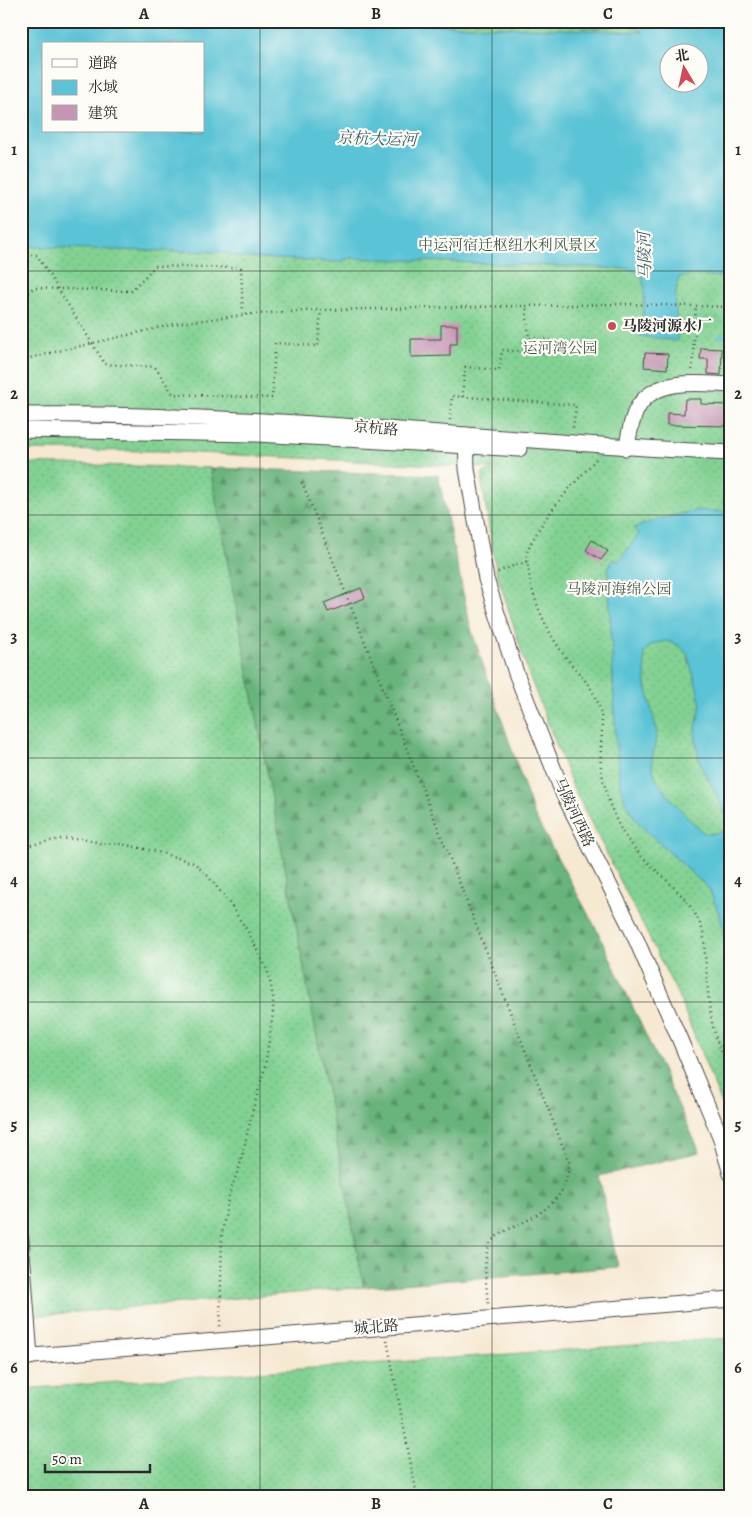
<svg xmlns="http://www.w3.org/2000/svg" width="752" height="1517" viewBox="0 0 752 1517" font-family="Alegreya,'Noto Serif SC',serif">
<defs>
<pattern id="grass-dots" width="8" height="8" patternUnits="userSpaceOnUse" patternTransform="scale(1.25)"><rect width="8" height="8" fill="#82d293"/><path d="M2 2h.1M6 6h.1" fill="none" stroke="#70b47f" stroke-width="1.8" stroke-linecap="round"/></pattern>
<pattern id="forest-firs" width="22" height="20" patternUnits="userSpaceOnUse" patternTransform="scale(1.25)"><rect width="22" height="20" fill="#69b47d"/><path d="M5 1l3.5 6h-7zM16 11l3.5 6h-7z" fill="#579367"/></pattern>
<pattern id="garden-furrows" width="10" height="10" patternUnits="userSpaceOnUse" patternTransform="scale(1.25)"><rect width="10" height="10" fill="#82d293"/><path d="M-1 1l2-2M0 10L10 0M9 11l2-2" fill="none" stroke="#70b47f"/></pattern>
</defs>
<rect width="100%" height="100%" fill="#fdfcf7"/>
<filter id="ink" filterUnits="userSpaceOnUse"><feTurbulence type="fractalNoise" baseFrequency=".02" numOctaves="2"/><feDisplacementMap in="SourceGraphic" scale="10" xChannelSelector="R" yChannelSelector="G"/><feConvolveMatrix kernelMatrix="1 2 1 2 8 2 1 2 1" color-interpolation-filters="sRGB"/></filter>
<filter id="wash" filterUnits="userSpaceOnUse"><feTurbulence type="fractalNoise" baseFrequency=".0096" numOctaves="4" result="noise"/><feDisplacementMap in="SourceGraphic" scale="20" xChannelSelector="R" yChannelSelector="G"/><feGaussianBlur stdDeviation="1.12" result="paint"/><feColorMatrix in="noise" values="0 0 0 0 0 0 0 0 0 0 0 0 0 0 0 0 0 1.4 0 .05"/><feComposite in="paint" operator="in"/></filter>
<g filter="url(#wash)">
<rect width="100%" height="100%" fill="#f6e8d1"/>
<g fill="url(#grass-dots)" stroke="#567e5f" fill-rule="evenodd">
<path d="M21 21H731V1127L677 993 573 787 529 675 496 570 482 483 483 473 493 468 159 451 21 450ZM44 44H204V131H44ZM670 52H700V82H670Z"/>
<path d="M21 463 210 468 364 1287 21 1317Z"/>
<path d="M731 1338V1496H21V1389Z"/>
</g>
<path fill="url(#forest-firs)" stroke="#4a7054" d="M210 468 438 475 471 629 534 815 598 932 700 1152 599 1176 618 1267 364 1287Z"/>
<path fill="url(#garden-furrows)" stroke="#567e5f" d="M328 21H565L598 28 610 26 631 25 661 33Z"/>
<g fill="#5ac3d6" stroke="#427780" fill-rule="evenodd">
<path d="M21 21H328L644 32 640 31C631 19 609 28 597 28 587 28 575 23 565 21H731V277L687 275 679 277C672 297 678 320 677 341L640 336C640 323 652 280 637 272 635 270 632 270 630 269L350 258 339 262 236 257 222 252 114 250 21 246ZM44 44H204V131H44ZM670 52H700V82H670Z"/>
<path d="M697 510 731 512V975L729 956 721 919 709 889 640 825 627 806 620 786 616 746 608 569 613 559 618 562 639 534 634 528 656 520ZM666 641 680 646 687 654 695 680 701 705 695 732 698 754 701 766 714 789 726 816 725 828 718 833 708 834 701 831 671 799 657 781 653 770 652 760 657 732 646 685 644 653 648 648 653 644Z"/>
</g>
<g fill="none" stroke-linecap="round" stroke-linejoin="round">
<path stroke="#5ac3d6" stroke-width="4.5" d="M721 336 731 337"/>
</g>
<g id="blocks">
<g fill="#c596b3">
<path d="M441 325H457V344H450V356L411 357V339H441Z"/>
<path d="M701 348 722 349 721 375 708 374V359H700Z"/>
<path d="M645 353 668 354 667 369 644 367Z"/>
<path d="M685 399H701V404L731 405V426L667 425V413L684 414Z"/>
<path d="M592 540 608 551 601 560 586 550Z"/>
<path d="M361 588 365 598 328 612 324 603Z"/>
</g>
</g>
</g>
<g filter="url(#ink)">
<use href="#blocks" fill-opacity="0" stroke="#494744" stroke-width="1"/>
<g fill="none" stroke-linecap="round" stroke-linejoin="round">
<defs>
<g id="minor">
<path d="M21 415C259 412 494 441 731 453"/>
<path d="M21 430 257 434 519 449"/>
<path d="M466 435 467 469 486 579 516 673 563 793 632 930 680 1040 720 1136 731 1174"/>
<path d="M626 448C630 434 631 416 640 404 659 377 702 384 731 385"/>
<path d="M21 1239 30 1357"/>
<path d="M21 1357 731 1299"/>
</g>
</defs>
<use href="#minor" stroke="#494744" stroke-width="17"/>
<g stroke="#494744" stroke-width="2.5" stroke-dasharray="1 4" stroke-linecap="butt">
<path d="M21 255H37L105 364 155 367 173 394 272 398 275 343 318 346 321 310"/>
<path d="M21 300 33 288 131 291 155 266 241 268 243 315"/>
<path d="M21 360 179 323 252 314 321 310 623 304 731 307"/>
<path d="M692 370 696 306"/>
<path d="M462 397 465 367 499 370 502 350 552 354V340L529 338 526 305"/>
<path d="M450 420 452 396 576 405 573 428"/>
<path d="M596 459C576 482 555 503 539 529 535 537 529 544 527 553 526 557 528 563 528 568 532 598 544 625 561 651 573 668 591 683 598 703 606 723 599 746 601 767 604 788 611 812 622 831 643 867 685 886 701 926 705 934 704 946 705 955 709 994 707 1035 731 1068"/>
<path d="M302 482 569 1162C568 1197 545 1212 516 1226 506 1230 493 1236 489 1246 482 1263 487 1286 488 1304"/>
<path d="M498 572 515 565 527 562"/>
<path d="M21 847 60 839 83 838 100 843 121 844 158 852 194 863 208 876 228 901 248 932 268 972 273 996V1014L265 1067 252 1113 240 1165 229 1194 222 1233 220 1327"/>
<path d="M387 1340 417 1496"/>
</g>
<use href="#minor" stroke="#fff" stroke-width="15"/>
</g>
</g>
<path fill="none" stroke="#2b2b2b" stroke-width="1" stroke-opacity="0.55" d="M260 21V1496M492 21V1496M21 271H731M21 515H731M21 758H731M21 1002H731M21 1246H731"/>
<circle fill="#d1495b" stroke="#fdfcf7" stroke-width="2" cx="612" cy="326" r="5"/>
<g text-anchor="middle" stroke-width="4.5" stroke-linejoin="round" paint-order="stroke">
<g font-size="15" fill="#455d4a" stroke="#fdfcf7">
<text x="508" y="250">中运河宿迁枢纽水利风景区</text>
<text x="560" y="353">运河湾公园</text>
<text x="619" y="594">马陵河海绵公园</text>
</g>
<g font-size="15" font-weight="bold" fill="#2b2b2b" stroke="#fdfcf7" text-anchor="start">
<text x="622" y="331">马陵河源水厂</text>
</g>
<g font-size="15" fill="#2b2b2b" stroke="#fdfcf7">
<text transform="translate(376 428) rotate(5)" y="5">京杭路</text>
<text transform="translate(574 812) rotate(65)" y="5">马陵河西路</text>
<text transform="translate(376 1327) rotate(-5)" y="5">城北路</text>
</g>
<g font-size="16" font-style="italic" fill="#3b6067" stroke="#fdfcf7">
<text transform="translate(377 138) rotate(2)" y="6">京杭大运河</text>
<text transform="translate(644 256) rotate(-92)" y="6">马陵河</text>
</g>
</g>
<rect width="752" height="1517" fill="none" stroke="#fdfcf7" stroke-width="55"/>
<rect x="42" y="42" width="162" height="90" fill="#fdfcf7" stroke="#a9a8a5"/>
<rect x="52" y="59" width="25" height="8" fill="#ffffff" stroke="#a9a8a5"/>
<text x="88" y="68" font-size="15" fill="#2b2b2b">道路</text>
<rect x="52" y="80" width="25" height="15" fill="#5ac3d6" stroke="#a9a8a5"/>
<text x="88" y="92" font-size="15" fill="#2b2b2b">水域</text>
<rect x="52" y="105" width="25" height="15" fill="#c596b3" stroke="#a9a8a5"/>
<text x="88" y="118" font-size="15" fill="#2b2b2b">建筑</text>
<g transform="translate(684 68) rotate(351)"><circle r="24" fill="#fdfcf7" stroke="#a9a8a5"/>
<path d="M0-4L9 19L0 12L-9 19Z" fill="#d1495b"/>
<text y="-8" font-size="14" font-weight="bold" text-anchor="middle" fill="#2b2b2b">北</text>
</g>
<path d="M45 1464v8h105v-8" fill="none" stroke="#2b2b2b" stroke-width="2.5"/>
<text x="52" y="1464" font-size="15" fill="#2b2b2b" stroke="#fdfcf7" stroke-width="4" paint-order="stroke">50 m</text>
<rect x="28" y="28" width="696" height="1462" fill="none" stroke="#2b2b2b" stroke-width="2"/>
<g font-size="16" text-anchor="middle" font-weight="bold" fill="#2b2b2b">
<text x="144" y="19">A</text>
<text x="376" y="19">B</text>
<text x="608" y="19">C</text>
<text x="14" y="155">1</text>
<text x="738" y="155">1</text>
<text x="14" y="399">2</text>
<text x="738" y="399">2</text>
<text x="14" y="642">3</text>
<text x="738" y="642">3</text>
<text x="14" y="886">4</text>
<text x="738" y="886">4</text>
<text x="14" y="1130">5</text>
<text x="738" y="1130">5</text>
<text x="14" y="1373">6</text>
<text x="738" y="1373">6</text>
<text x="144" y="1509">A</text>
<text x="376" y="1509">B</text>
<text x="608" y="1509">C</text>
</g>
</svg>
